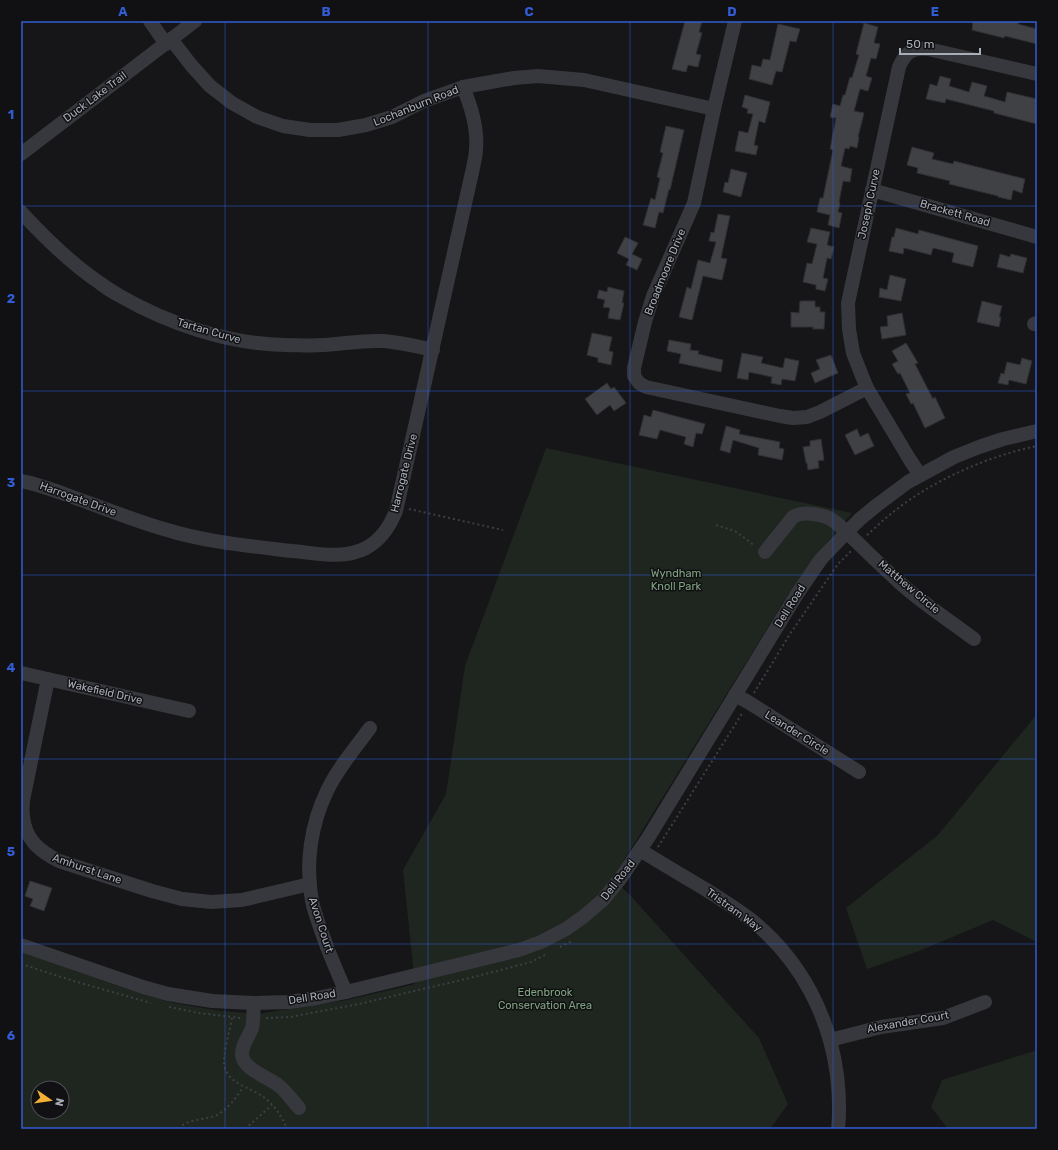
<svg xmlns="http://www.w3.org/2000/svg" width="1058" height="1150" viewBox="0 0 1058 1150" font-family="Rubik,sans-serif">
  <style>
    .green { fill: #1e261f; fill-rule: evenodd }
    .building { fill: #404145; stroke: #303034 }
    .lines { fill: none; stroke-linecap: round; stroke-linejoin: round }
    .path { stroke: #3d3f44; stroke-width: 2; stroke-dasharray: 2 3; stroke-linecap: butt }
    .minor { stroke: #37383d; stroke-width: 14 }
    .grid { fill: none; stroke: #325cd3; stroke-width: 1; stroke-opacity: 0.55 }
    .labels { text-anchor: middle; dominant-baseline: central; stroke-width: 3; stroke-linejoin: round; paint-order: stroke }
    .street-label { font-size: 11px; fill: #a8adb8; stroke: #111113 }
    .park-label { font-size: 11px; fill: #7fa381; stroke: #111113 }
    .neatline { fill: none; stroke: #325cd3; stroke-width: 1.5 }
    .grid-label { font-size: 13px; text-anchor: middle; font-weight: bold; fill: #325cd3 }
  </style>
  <rect width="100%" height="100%" fill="#161618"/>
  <g class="green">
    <path d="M 546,448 L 852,513 L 818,553 L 789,593 L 621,865 L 612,878 L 630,895 L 759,1038 L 788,1104 L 770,1129 L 21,1129 L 21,952 L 127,989 L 169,1002 L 214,1010 L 257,1014 L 347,1000 L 415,984 L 403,870 L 446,794 L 465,666 ZM 38,1088 L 62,1088 L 62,1112 L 38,1112 Z"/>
    <polygon points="1037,714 1037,942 993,920 919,951 867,969 846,908 938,835"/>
    <polygon points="1037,1050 1037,1129 948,1129 931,1107 942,1080"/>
  </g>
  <g class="building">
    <polygon points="685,21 702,21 699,32 702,33 696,54 701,55 698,67 688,65 686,72 672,69"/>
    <polygon points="973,21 1019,21 1018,24 1037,29 1037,44 1005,36 1004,38 972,30"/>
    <polygon points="864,23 878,27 874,43 880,44 876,59 871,58 866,76 872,78 868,91 860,89 854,111 864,113 858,137 859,137 857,148 850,146 849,149 845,148 841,166 852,169 850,182 843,181 839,202 840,203 838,212 842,213 839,228 828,225 830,215 817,212 820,198 823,198 833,150 830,149 836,118 830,117 833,104 840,106 843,95 845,95 850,77 852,78 859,55 856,54"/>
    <polygon points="778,24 800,29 796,42 790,41 782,72 776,71 772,85 749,79 752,65 761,67 763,59 770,60"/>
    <polygon points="940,76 951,79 949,86 969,92 972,82 987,86 984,96 1005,102 1007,92 1037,99 1037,124 994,113 994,111 946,99 945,103 926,99 930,84 937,86"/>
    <polygon points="745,95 770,102 765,123 759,121 754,145 758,146 756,155 735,151 739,131 748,133 753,114 747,113 748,109 742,107"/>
    <polygon points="666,126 684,130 670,190 669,189 663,213 659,212 655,228 643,225 651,198 655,200 660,178 657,177 663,153 660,152"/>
    <polygon points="912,147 934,153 932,159 953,164 954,161 1025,179 1022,193 1013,190 1011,200 998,197 998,196 949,184 950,181 917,173 918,168 907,165"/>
    <polygon points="731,169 747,173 741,197 723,192 725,182 728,183"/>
    <polygon points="718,214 730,216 721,258 727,259 722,280 703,276 692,320 679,317 687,287 691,289 698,260 710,263 716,242 709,241 711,232 714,233"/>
    <polygon points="811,228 830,232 827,245 834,247 831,259 827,258 823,278 828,279 825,291 816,289 816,285 803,282 807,263 812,264 817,244 807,242"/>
    <polygon points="896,228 918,234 919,230 978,246 973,267 952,262 954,253 933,248 931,255 904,248 903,254 889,251 892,237 894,237"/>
    <polygon points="625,237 638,243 632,254 642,259 637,270 626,265 629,259 617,253"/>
    <polygon points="1000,254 1010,257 1011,254 1027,258 1023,273 997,267"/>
    <polygon points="890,275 906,279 901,301 879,297 880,288 887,290"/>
    <polygon points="608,287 624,291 622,303 624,303 620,320 608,318 610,308 603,307 605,300 597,298 599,290 607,292"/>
    <polygon points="800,301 815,301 815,307 820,307 820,312 825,312 824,329 813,329 813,327 791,327 791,312 799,313"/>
    <polygon points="982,301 1002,306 999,317 1001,317 999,327 977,322"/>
    <polygon points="902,313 906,335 882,339 880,327 888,326 887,316"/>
    <polygon points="592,333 612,337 609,351 613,352 611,365 598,362 598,358 587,355"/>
    <polygon points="669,340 691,344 690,350 699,351 698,354 723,360 721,372 679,363 681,354 667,351"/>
    <polygon points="906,343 918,363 915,364 933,399 935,397 945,418 925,428 913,403 911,404 906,394 910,393 900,373 898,374 892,364 898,361 892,351"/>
    <polygon points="742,353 763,357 761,363 783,368 785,358 799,361 795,381 782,379 781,385 771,383 772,377 749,372 748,380 737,378"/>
    <polygon points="831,355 838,373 815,383 811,373 820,369 816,360"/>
    <polygon points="1022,358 1032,361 1026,384 1009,380 1008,385 998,383 1001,373 1004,374 1007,362 1020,365"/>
    <polygon points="607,383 611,389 614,387 626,403 614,411 610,405 597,415 585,399"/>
    <polygon points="653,410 705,424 702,434 696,433 693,447 684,444 686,437 660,430 657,439 639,435 644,415 651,417"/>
    <polygon points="726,426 740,430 739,434 780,442 779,448 784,449 782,460 758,455 759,448 733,440 730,453 720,450"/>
    <polygon points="857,429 860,437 868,433 874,446 855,455 845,435"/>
    <polygon points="821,439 824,460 818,461 819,468 808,470 807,463 806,463 803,447 810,446 810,441"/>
    <polygon points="30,881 52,888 44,911 30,906 33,899 25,896"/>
  </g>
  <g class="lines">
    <g class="path">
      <polyline points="409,509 503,530"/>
      <polyline points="716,525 735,531 755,546"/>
      <path d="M 867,535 C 875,528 883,520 892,513 C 931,481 988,456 1037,446"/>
      <polyline points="754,693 790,634 838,564 851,551"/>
      <polyline points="658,847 743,712"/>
      <polyline points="560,947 572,941"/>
      <polyline points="21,964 77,982 151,1003"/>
      <polyline points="169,1007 199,1013 241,1018"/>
      <path d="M 232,1018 C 230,1030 223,1053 224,1064 C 227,1085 252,1087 266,1099 C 275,1106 282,1117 287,1129"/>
      <polyline points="266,1018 290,1017 359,1004 474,977 531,962 547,954"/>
      <path d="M 179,1129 C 185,1119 206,1120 217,1115 C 229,1108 236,1098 243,1087"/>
      <polyline points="245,1129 272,1105"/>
    </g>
    <g class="minor">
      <polyline points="150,21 166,44"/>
      <polyline points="735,21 714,109 694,203 653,296 645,322 634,368 634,376 639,383 646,387 780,416 793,418 807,417 820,412 867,388"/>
      <polyline points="171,39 191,65 210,86 232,103 257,117 283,126 310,130 338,130 366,125 392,117 424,101 463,87 514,78 538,76 584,80 714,109"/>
      <polyline points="21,154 195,21"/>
      <polyline points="872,190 1037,237"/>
      <path d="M 21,212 C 45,238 70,263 100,283 C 106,288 113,292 120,296 C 169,324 228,344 285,345 C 298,345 311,346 324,345 C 343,344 363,340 382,341 C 399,342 416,346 433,350"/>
      <polyline points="1034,324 1037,323"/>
      <path d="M 920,475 L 910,460 L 867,388 L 862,376 L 853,353 L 849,329 L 848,303 L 899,67 C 905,53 912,47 928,49 L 1037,74"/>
      <path d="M 21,481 C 42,485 61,493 81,500 C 109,510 136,521 164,529 C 205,542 249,546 292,551 C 316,553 343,560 366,548 C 381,540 390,526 396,511 L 473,168 C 474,162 476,155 476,149 C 478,128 471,106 463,87"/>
      <path d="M 765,552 L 793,517 C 803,511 819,514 829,518 C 840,524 849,535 859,544 C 872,557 885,569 899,582 C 922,603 949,620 974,639"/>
      <polyline points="21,673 189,711"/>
      <path d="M 48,679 L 23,800 C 23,805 22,811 23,816 C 25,839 39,851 59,861 L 152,891 L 182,899 L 211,902 L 242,900 L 310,884"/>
      <polyline points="735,695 748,702 859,772"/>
      <path d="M 640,850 C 661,863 683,876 705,889 C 722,900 739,910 755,923 C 801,962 829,1015 837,1075 C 839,1092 840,1111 838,1129"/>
      <polyline points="21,945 143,987 168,994 212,1001 254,1003 289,1002 317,998 346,992 519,950 541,942 566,929 583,917 603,900 620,879 648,838 797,594 821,559 847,532 860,519 877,505 908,482 954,457 979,447 1003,439 1037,431"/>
      <path d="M 346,992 C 339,977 333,962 327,947 C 322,932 315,916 312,901 C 305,864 311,824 327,791 C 338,768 355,748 370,728"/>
      <path d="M 254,1003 C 253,1011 254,1020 252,1028 C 249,1037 242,1044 242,1054 C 242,1069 268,1077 278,1085 C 286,1091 292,1100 299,1108"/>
      <polyline points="830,1040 881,1027 943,1018 985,1002"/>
    </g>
  </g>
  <path class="grid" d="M 225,21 L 225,1129M 428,21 L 428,1129M 630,21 L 630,1129M 833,21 L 833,1129M 21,206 L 1037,206M 21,391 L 1037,391M 21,575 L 1037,575M 21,759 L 1037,759M 21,944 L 1037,944"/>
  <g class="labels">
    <g class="street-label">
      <text transform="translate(95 97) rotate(-37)">Duck Lake Trail</text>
      <text transform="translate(416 106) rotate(-22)">Lochanburn Road</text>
      <text transform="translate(869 204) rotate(-78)">Joseph Curve</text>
      <text transform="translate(955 213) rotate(16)">Brackett Road</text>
      <text transform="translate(665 272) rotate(-68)">Broadmoore Drive</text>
      <text transform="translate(209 331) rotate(16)">Tartan Curve</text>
      <text transform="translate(404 473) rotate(-76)">Harrogate Drive</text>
      <text transform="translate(78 499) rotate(20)">Harrogate Drive</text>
      <text transform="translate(909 587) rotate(40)">Matthew Circle</text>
      <text transform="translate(790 606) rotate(-58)">Dell Road</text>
      <text transform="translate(105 692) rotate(13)">Wakefield Drive</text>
      <text transform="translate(797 733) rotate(32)">Leander Circle</text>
      <text transform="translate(87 869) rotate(19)">Amhurst Lane</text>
      <text transform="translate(618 880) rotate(-52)">Dell Road</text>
      <text transform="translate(734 910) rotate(36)">Tristram Way</text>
      <text transform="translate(321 925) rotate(72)">Avon Court</text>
      <text transform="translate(312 997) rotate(-9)">Dell Road</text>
      <text transform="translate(908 1022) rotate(-10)">Alexander Court</text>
    </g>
    <g class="park-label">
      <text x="676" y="573">Wyndham<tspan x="676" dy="13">Knoll Park</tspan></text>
      <text x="545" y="992">Edenbrook<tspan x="545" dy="13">Conservation Area</tspan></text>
    </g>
  </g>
  <rect width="1058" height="1150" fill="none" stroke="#111113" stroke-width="44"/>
  <g transform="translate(50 1100) rotate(103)"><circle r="19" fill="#111113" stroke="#4d4f55"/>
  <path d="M0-3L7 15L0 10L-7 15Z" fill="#f2b134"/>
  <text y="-6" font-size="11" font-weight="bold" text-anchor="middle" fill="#a8adb8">N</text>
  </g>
  <path d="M900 48v6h80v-6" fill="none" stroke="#a8adb8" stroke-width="2"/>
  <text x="906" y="48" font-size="12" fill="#a8adb8" stroke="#111113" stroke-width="3" paint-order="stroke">50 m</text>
  <rect x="22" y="22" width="1014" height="1106" class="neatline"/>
  <g class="grid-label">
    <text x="123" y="16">A</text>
    <text x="326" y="16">B</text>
    <text x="529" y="16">C</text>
    <text x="732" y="16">D</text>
    <text x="935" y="16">E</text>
    <text x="11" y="119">1</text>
    <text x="11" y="303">2</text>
    <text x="11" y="487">3</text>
    <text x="11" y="672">4</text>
    <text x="11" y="856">5</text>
    <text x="11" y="1040">6</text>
  </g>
</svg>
